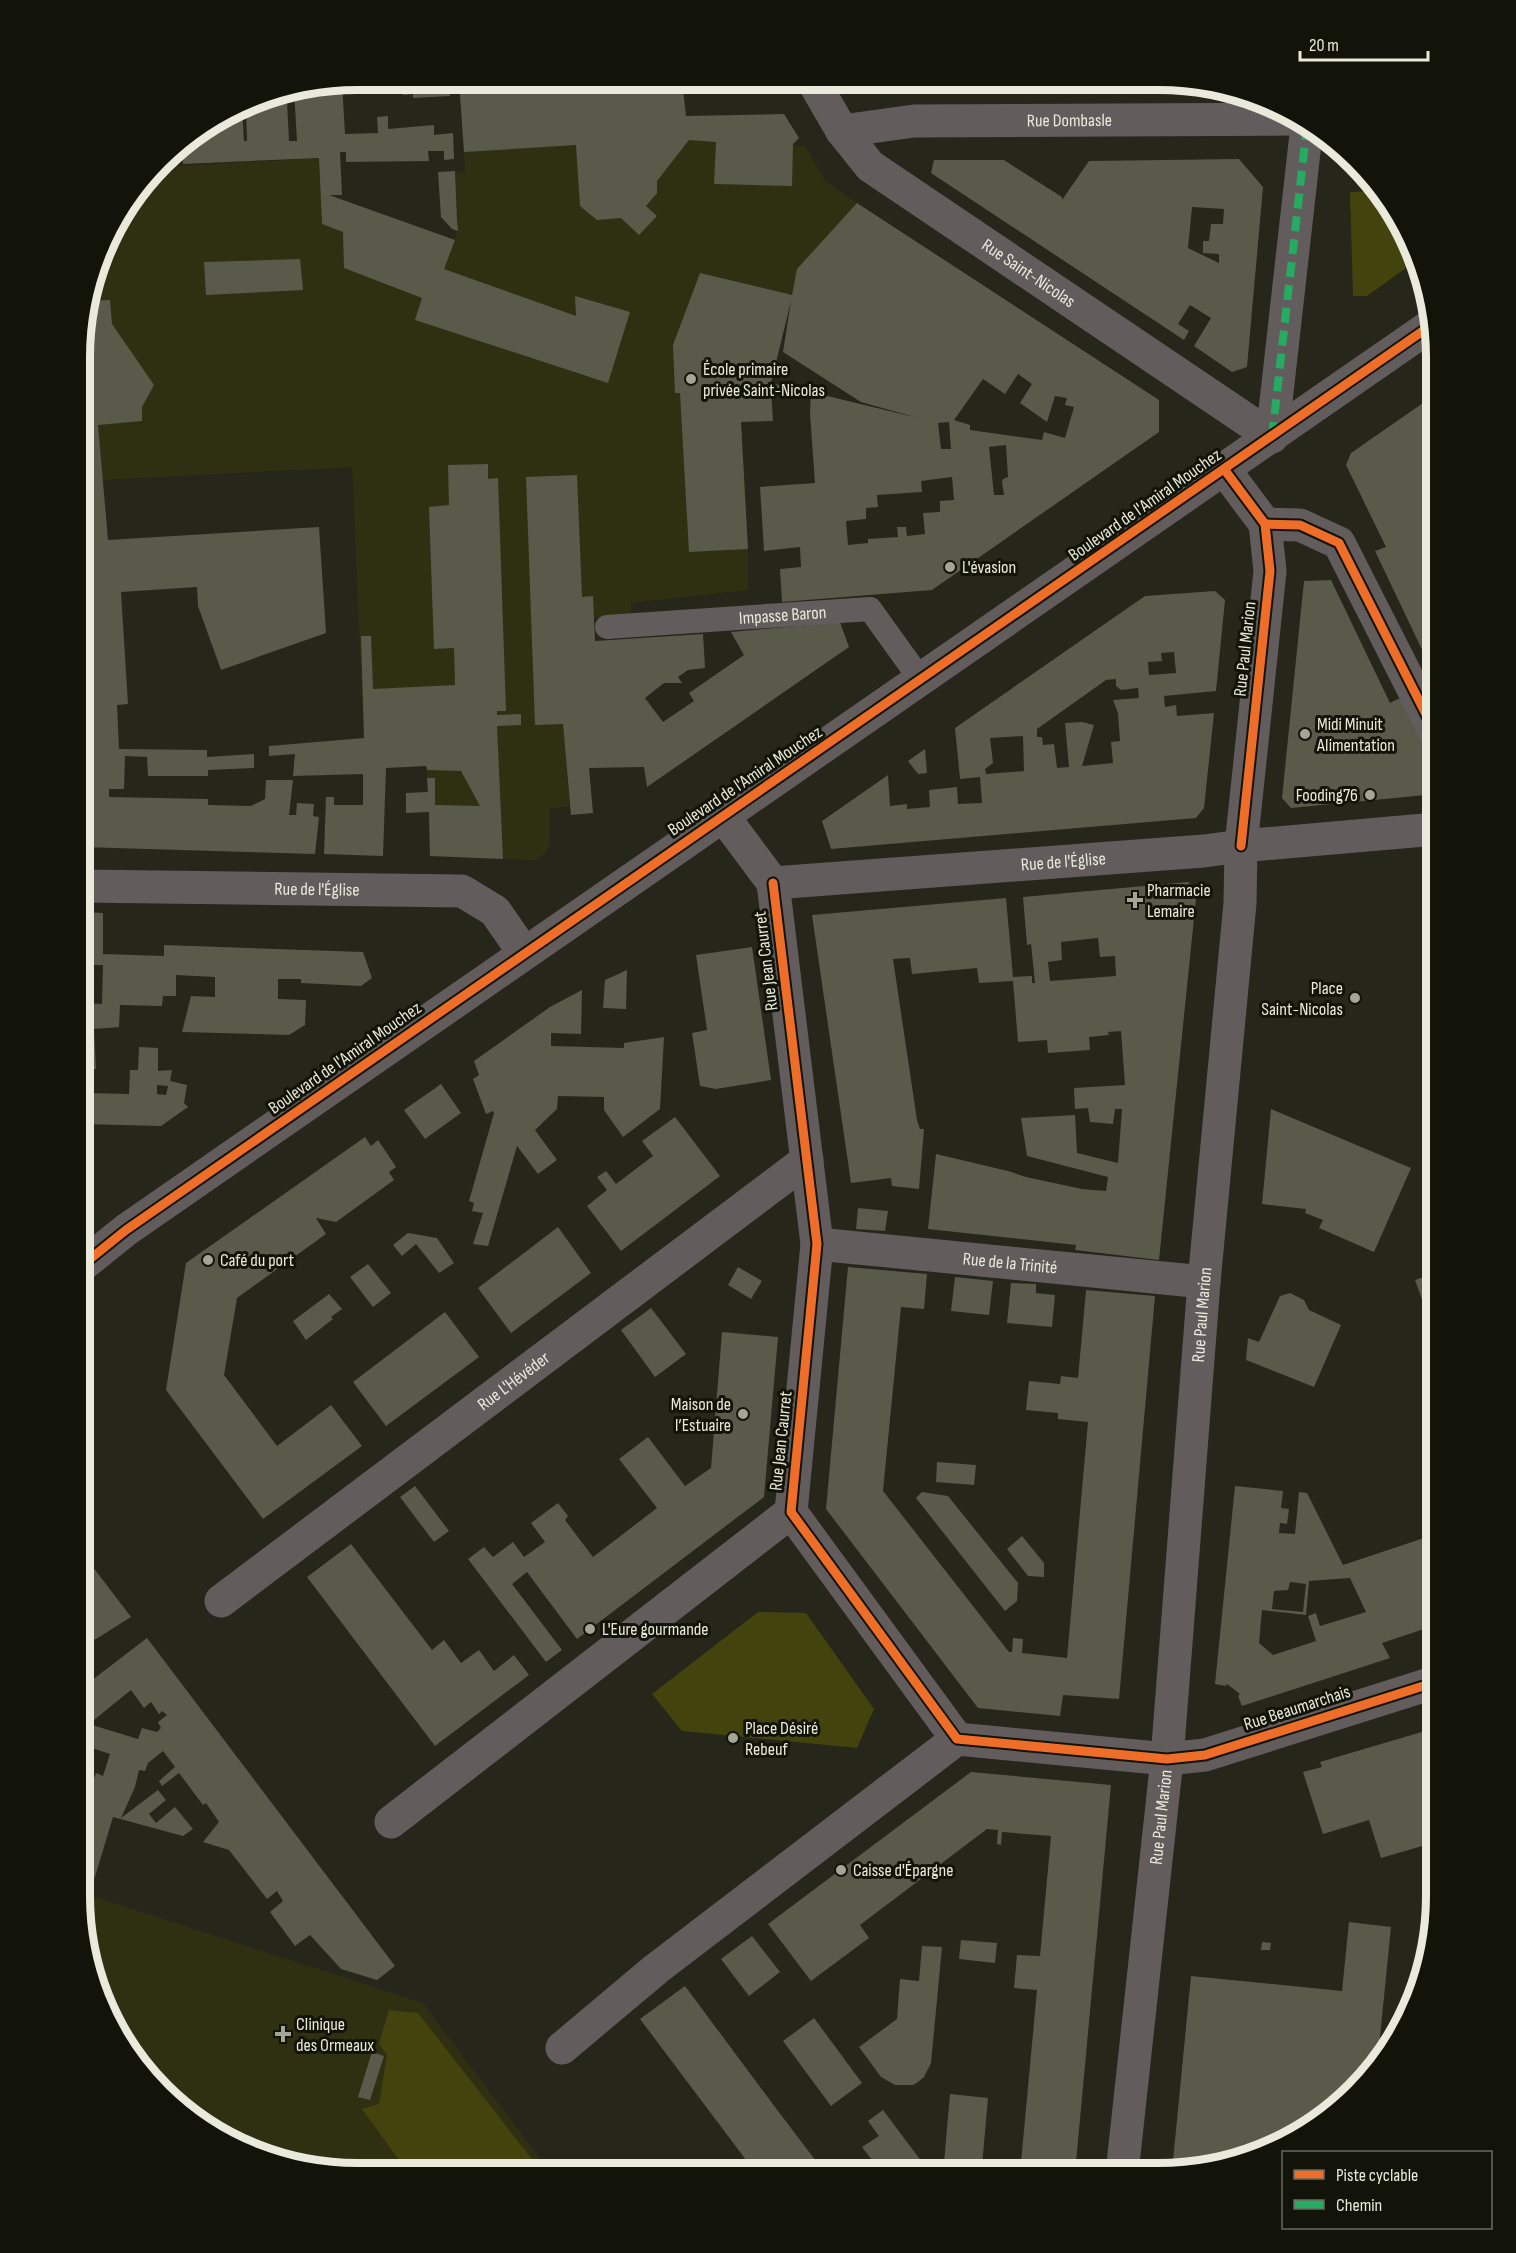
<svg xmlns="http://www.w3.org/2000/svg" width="1516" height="2253" viewBox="0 0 1516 2253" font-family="'Sofia Sans Condensed',sans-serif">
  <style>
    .built { fill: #2f3012 }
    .green { fill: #43440d }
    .building { fill: #595a49; fill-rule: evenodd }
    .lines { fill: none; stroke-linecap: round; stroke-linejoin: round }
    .lane { stroke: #625c5d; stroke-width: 24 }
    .street { stroke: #625c5d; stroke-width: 33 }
    .quiet { stroke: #26ab63; stroke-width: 8; stroke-dasharray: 15 8; stroke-linecap: butt }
    .cycleway-casing { stroke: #131409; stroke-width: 13 }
    .cycleway { stroke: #ee6e29; stroke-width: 9 }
    .poi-dot { fill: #a5a597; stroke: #131409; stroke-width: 2 }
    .labels { text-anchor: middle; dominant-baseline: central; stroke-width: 6; stroke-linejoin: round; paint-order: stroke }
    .street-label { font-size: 18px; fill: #e9eadb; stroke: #131409 }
    .poi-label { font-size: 18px; fill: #e9eadb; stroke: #131409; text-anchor: start }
    .rim { fill: none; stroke: #e9eadb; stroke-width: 8 }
  </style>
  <rect width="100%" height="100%" fill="#26261a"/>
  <g class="built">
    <polygon points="459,80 682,80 689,140 805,146 826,182 857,203 797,270 771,383 741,422 748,549 748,590 631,603 631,615 594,618 598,723 563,724 570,807 550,808 550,843 546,852 535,860 430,856 425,727 364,738 352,467 82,481 82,321 117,219 159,167 319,158 322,224 444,268 458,231 455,173 465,172"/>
    <polygon points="80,1892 423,2003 550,2172 321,2171 251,2152 188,2116 137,2065 101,2002"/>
  </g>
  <g class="green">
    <polygon points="1381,191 1415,251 1417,260 1367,296 1353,296 1350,192"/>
    <polygon points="758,1612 806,1613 874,1709 857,1748 682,1731 652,1694"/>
    <polygon points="389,2010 418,2013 542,2172 407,2171 362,2109 379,2104 387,2055 379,2044"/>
  </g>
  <g class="building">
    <polygon points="402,80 449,80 450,96 413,98 413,94 403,95"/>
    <polygon points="459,80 682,80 686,116 784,114 799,138 793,144 792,186 714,184 716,142 689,140 657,181 657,193 646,206 657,216 639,235 621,218 597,220 580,206 576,145 464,152"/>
    <polygon points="855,81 976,81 976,83 856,84"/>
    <polygon points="342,82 345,134 378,133 377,117 388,116 388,129 434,125 434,135 453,133 454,159 444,160 444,151 428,151 429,161 346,162 346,152 340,152 342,195 329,195 455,240 444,269 576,316 575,296 630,312 608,383 415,320 422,298 344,268 343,232 322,224 319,158 183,164 182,144 198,135 218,134 218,123 242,109 244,141 247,141 246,107 253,103 287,101 289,141 297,141 294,90"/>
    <path d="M 1239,159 L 1263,187 L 1247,367 L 1232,372 L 1194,346 L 1211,318 L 1190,305 L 1178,324 L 1189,331 L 1184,340 L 931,173 L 934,160 L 1004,160 L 1062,197 L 1062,200 L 1089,161 ZM 1192,207 L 1224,209 L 1223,224 L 1211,224 L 1209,241 L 1203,241 L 1203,253 L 1219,254 L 1219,263 L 1188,248 Z"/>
    <polygon points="455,171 457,219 458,231 452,229 441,217 438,172"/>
    <path d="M 857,203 L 1159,400 L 1159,432 L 932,590 L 782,602 L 780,569 L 801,567 L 800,547 L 764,551 L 760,487 L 815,483 L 810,414 L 811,392 L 918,418 L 861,402 L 783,352 L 791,301 L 771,383 L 780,385 L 780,389 L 771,390 L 773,421 L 741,422 L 748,549 L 689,552 L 680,393 L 675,393 L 673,345 L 700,273 L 792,295 L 797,269 ZM 1018,374 L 1032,384 L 1020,403 L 1047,422 L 1055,396 L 1067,398 L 1065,405 L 1074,407 L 1065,438 L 1044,432 L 1042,440 L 970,430 L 970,425 L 954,420 L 983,379 L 1005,394 ZM 949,422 L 951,449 L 941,449 L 938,423 ZM 1006,445 L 1008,477 L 1003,479 L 1002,482 L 1004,495 L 994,495 L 989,447 ZM 952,477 L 954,500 L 940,501 L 940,512 L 923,513 L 925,534 L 907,536 L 906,527 L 897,527 L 898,537 L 868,539 L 868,543 L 848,545 L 846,521 L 866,519 L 866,508 L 878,507 L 877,495 L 922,492 L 921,481 Z"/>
    <polygon points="300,259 303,290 206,295 204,262"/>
    <polygon points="110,300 112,324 154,385 142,407 142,421 98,425 108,540 319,527 326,633 221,670 198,606 197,587 121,592 128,704 117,705 119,749 207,750 207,757 254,754 254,768 208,770 208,776 148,776 147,757 125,756 124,789 109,789 109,797 208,799 208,805 251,806 265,799 266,780 293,780 289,815 296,815 297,803 314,804 313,816 319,817 315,854 81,847 82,321 89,301"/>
    <polygon points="1436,394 1436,488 1426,483 1436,504 1436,526 1422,532 1436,563 1436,679 1375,551 1386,547 1346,465 1351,453"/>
    <polygon points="488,464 488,479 498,478 506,711 497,711 497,715 521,714 521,725 497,726 503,859 430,856 429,812 406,813 406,793 428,792 427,778 435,778 435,805 480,806 461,771 427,770 426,766 386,768 383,856 324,854 326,797 334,797 334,805 363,805 363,774 293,776 295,754 269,756 269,746 364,738 361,636 371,636 373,689 455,685 454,648 434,649 429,507 449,505 448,465"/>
    <polygon points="577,475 582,597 593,596 595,641 703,634 705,668 688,670 678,677 682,683 664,683 645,698 663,722 694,701 689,693 744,655 731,632 840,622 849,647 647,787 644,767 589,768 593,813 571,815 563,724 535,725 526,477"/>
    <polygon points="1331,580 1390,703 1402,697 1436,767 1436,794 1291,808 1282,798 1304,581"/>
    <path d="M 1215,591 L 1225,600 L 1216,691 L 1164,696 L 1165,707 L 1176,705 L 1177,716 L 1214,713 L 1204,808 L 1196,818 L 831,849 L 822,821 L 888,775 L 890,806 L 907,804 L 907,809 L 930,807 L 929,790 L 957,787 L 958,804 L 982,803 L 980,777 L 960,779 L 955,728 L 1145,596 ZM 1174,652 L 1176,673 L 1149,675 L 1148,662 L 1162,661 L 1161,653 ZM 1116,679 L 1116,686 L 1121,690 L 1138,688 L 1139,698 L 1113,700 L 1118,713 L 1120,741 L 1111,742 L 1113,763 L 1082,766 L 1094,725 L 1082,722 L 1065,723 L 1069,767 L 1057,768 L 1054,744 L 1043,745 L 1042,737 L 1037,737 L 1037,729 L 1106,680 ZM 1023,736 L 1024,771 L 986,774 L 985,769 L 993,763 L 990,738 Z"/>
    <polygon points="925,749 927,773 918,774 908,761"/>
    <path d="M 1188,882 L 1197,889 L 1159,1260 L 1075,1250 L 1076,1245 L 928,1229 L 936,1154 L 1008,1171 L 1026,1177 L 1082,1189 L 1106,1191 L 1108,1177 L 1027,1156 L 1021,1118 L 1075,1115 L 1077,1153 L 1118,1163 L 1122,1109 L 1115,1109 L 1113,1124 L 1090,1122 L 1088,1108 L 1075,1109 L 1074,1088 L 1125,1085 L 1121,1031 L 1108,1032 L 1109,1035 L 1089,1037 L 1090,1050 L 1048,1053 L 1047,1040 L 1018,1042 L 1013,981 L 979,983 L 977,968 L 912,974 L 910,958 L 893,959 L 917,1120 L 920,1129 L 924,1129 L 919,1189 L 892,1186 L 891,1178 L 851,1183 L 812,915 L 1006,898 L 1013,977 L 1032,976 L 1032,983 L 1035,983 L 1031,944 L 1027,945 L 1023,897 ZM 1098,938 L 1100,957 L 1115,956 L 1116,976 L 1050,981 L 1048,962 L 1062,960 L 1061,942 Z"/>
    <polygon points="81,912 103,913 103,954 164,956 164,945 363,952 372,978 361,986 301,983 301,979 278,979 278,999 306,1000 305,1025 289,1035 182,1032 191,996 215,997 215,977 176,975 176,996 163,996 162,1006 120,1005 119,1027 94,1029 96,1069 81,1069 81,1003 102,1004 103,965 81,965"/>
    <polygon points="752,947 771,1080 716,1089 700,1086 692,1033 707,1030 696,955"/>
    <polygon points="627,970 626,1009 603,1008 605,980"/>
    <polygon points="582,990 581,1034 551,1033 551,1046 624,1048 624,1043 664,1037 660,1109 623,1137 604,1110 604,1097 558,1096 557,1109 535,1130 557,1160 538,1174 517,1146 488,1246 473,1244 483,1213 472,1211 474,1203 469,1201 494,1113 493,1111 486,1114 473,1079 479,1075 474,1061 550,1007"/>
    <path d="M 139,1047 L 158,1048 L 158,1071 L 172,1070 L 170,1081 L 187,1085 L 184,1103 L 188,1107 L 161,1126 L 81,1124 L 81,1096 L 86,1097 L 87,1093 L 129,1094 L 130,1070 L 138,1070 ZM 157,1085 L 168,1086 L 166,1095 L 157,1094 Z"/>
    <polygon points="441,1084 461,1113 425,1139 404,1110"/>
    <polygon points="1271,1109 1411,1168 1374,1252 1319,1228 1323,1220 1305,1213 1306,1209 1262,1204"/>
    <polygon points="675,1117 720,1176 621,1251 587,1206 607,1190 597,1177 606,1171 616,1184 653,1156 642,1141"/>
    <polygon points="365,1137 371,1146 378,1140 396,1167 389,1172 394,1180 336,1222 316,1218 326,1234 237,1298 224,1375 277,1446 331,1405 362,1446 263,1519 166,1390 186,1263"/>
    <polygon points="858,1208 888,1211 885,1231 856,1229"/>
    <polygon points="558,1227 591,1273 511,1333 478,1288"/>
    <polygon points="408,1233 437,1238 454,1263 439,1273 416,1244 402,1256 393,1245"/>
    <polygon points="368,1264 391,1293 373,1307 350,1277"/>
    <polygon points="738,1267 762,1281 751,1299 728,1285"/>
    <polygon points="848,1267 927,1274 924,1309 901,1307 883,1491 1009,1652 1012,1652 1013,1638 1023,1639 1022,1653 1067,1658 1088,1422 1058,1419 1058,1413 1026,1410 1029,1381 1060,1384 1061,1376 1078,1378 1086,1290 1155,1296 1119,1699 1063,1695 1060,1716 978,1708 826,1509"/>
    <polygon points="1436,1273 1436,1338 1415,1280"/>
    <polygon points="955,1277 993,1281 989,1315 951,1311"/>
    <polygon points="1011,1283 1036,1284 1036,1293 1055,1295 1052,1327 1007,1323"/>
    <polygon points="1290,1293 1304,1300 1309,1310 1341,1325 1314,1387 1246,1360 1248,1338 1259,1342 1280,1296"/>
    <polygon points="329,1294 342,1309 331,1317 333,1319 306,1340 293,1321"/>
    <polygon points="651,1308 686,1354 655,1377 621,1330"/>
    <polygon points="445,1312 479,1357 386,1426 353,1382"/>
    <polygon points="722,1332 778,1337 764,1497 577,1639 527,1572 512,1584 562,1650 546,1662 468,1559 484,1547 493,1557 513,1542 524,1557 545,1542 531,1523 558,1503 568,1516 565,1520 593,1557 657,1508 619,1459 648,1437 685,1486 711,1468"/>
    <polygon points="937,1462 976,1465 974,1485 936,1482"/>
    <polygon points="415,1486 449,1531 434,1542 400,1497"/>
    <path d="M 1235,1486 L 1283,1491 L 1281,1508 L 1289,1509 L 1287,1524 L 1280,1523 L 1279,1533 L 1295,1534 L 1299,1492 L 1307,1493 L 1343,1565 L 1436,1534 L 1436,1625 L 1382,1643 L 1390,1658 L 1242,1706 L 1238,1696 L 1240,1694 L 1227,1684 L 1226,1686 L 1215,1684 ZM 1350,1578 L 1366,1612 L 1320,1626 L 1316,1613 L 1308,1616 L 1316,1641 L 1273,1655 L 1259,1643 L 1262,1610 L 1306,1615 L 1309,1581 ZM 1290,1582 L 1306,1584 L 1303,1612 L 1272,1609 L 1274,1591 L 1288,1590 Z"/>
    <polygon points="922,1492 948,1496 1018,1583 1017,1601 1005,1611 916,1498"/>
    <polygon points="1022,1536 1044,1563 1044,1577 1028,1576 1007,1549"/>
    <polygon points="351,1544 432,1650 444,1640 461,1663 479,1650 494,1671 514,1655 529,1675 435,1746 307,1577"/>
    <polygon points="80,1550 131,1617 96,1639 80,1644"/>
    <path d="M 147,1638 L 395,1966 L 377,1980 L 341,1969 L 310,1935 L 295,1946 L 270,1912 L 283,1901 L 277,1891 L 267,1899 L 229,1850 L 203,1842 L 219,1822 L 206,1803 L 203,1805 L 179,1773 L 162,1786 L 159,1781 L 175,1767 L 163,1751 L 148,1763 L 145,1771 L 139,1770 L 135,1787 L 121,1818 L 158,1790 L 166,1800 L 149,1814 L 156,1823 L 175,1807 L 193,1829 L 183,1836 L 113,1817 L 94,1880 L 80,1875 L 80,1782 L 91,1786 L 96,1773 L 103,1776 L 110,1754 L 80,1744 L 80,1726 L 83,1721 L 80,1720 L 80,1686 L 83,1687 ZM 131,1690 L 144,1708 L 151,1702 L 159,1714 L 162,1711 L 167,1715 L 158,1722 L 161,1728 L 157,1732 L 142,1728 L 138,1739 L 89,1724 Z"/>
    <polygon points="1425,1731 1432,1756 1436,1755 1436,1842 1381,1858 1369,1820 1323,1834 1303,1772 1322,1767 1320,1762"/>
    <polygon points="971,1772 1111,1785 1075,2173 1020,2173 1037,1990 1014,1988 1017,1955 1040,1956 1051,1836 1002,1832 1001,1845 997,1844 998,1830 987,1829 860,1925 869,1938 811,1981 768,1924"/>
    <polygon points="1349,1922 1391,1927 1377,2067 1328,2116 1273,2148 1259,2146 1258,2154 1172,2171 1191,1976 1342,1991"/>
    <polygon points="752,1936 780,1972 749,1996 721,1959"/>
    <polygon points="961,1940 997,1943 995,1963 959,1959"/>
    <polygon points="1262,1942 1271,1943 1270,1950 1261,1950"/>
    <polygon points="922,1946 942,1947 931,2063 924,2077 918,2082 913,2085 895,2085 881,2077 859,2047 897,2019 900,1979 919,1981"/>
    <polygon points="685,1986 772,2103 825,2173 755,2172 728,2136 640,2019"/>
    <polygon points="814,2018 862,2083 831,2106 783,2041"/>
    <polygon points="372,2052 384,2056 370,2100 358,2097"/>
    <polygon points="950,2094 988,2098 982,2166 944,2163"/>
    <polygon points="883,2110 922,2162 921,2173 867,2173 876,2165 862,2147 879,2136 868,2121"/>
  </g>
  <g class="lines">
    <path class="lane" id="s1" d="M 607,627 L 870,609 L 921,680"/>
    <g class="street">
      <path id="s2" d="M 813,81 L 842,131 L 870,166 L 1272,437 L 1307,125"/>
      <path id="s3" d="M 842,131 L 914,121 L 1297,119"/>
      <polyline points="1265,524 1300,525 1339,543 1436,734"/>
      <polyline points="723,816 773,883"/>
      <polyline points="773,883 817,1244 791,1512 957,1739 1167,1759 1205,1755 1436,1682"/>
      <path id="s4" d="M 773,883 L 1204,851 L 1241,846 L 1436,829"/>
      <path id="s5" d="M 81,886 L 462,891 L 495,911 L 524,953"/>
      <path id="s6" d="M 817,1244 L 1204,1282"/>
      <polyline points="80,1267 126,1230 1430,326"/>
      <path id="s7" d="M 221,1601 L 807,1160"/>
      <polyline points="391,1822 791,1512"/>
      <polyline points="562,2048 656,1969 957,1739"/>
      <path id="s8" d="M 1122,2173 L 1167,1759 L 1204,1282 L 1240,903 L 1241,846 L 1270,571 L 1265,524 L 1224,469"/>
    </g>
    <polyline class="quiet" points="1272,437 1307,125"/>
    <g class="cycleway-casing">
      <g id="cycleway">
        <polyline points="1224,469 1265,524 1270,571 1241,846"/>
        <polyline points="1265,524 1300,525 1339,543 1436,734"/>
        <polyline points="773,883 817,1244 791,1512 957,1739 1167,1759 1205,1755 1436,1682"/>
        <polyline points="80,1267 126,1230 1430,326"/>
      </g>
    </g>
    <use href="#cycleway" class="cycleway"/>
  </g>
  <g class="poi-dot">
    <circle cx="691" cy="379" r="6"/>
    <circle cx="950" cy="567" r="6"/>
    <circle cx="1305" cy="734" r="6"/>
    <circle cx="1370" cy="795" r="6"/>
    <path d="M1132 891h6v6h6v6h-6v6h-6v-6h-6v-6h6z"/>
    <circle cx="1355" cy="998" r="6"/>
    <circle cx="208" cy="1260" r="6"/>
    <circle cx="743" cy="1414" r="6"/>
    <circle cx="590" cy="1629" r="6"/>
    <circle cx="733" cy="1738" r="6"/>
    <circle cx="841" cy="1870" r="6"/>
    <path d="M280 2025h6v6h6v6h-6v6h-6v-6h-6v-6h6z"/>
  </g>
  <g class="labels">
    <g class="street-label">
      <text stroke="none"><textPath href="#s3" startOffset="228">Rue Dombasle</textPath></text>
      <text stroke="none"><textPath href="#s2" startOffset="294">Rue Saint-Nicolas</textPath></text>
      <text transform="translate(1145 505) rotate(-35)">Boulevard de l'Amiral Mouchez</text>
      <text stroke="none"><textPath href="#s1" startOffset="176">Impasse Baron</textPath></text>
      <text transform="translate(1245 649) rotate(-84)">Rue Paul Marion</text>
      <text transform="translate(745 781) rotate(-34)">Boulevard de l'Amiral Mouchez</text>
      <text stroke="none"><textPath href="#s4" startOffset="291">Rue de l'Église</textPath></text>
      <text stroke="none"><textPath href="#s5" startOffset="236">Rue de l'Église</textPath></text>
      <text transform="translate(766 961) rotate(-97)">Rue Jean Caurret</text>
      <text transform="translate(345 1058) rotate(-35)">Boulevard de l'Amiral Mouchez</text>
      <text stroke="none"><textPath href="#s6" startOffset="194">Rue de la Trinité</textPath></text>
      <text stroke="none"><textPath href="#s8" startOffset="862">Rue Paul Marion</textPath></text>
      <text stroke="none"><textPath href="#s7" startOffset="366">Rue L'Hévéder</textPath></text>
      <text transform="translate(781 1441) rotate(-84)">Rue Jean Caurret</text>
      <text transform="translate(1297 1708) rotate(-18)">Rue Beaumarchais</text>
      <text stroke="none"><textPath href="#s8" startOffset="358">Rue Paul Marion</textPath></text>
    </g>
    <g class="poi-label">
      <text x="703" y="369">École primaire<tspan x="703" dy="21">privée Saint-Nicolas</tspan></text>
      <text x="962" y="567">L'évasion</text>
      <text x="1317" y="724">Midi Minuit<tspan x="1317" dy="21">Alimentation</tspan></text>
      <text x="1358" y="795" text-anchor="end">Fooding76</text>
      <text x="1147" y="890">Pharmacie<tspan x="1147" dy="21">Lemaire</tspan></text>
      <text x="1343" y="988" text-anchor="end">Place<tspan x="1343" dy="21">Saint-Nicolas</tspan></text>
      <text x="220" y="1260">Café du port</text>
      <text x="731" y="1404" text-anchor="end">Maison de<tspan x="731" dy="21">l’Estuaire</tspan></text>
      <text x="602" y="1629">L'Eure gourmande</text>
      <text x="745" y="1728">Place Désiré<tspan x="745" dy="21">Rebeuf</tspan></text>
      <text x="853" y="1870">Caisse d'Épargne</text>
      <text x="296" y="2024">Clinique<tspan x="296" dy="21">des Ormeaux</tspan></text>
    </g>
  </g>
  <path d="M0 0H1516V2253H0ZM357 90H1159A267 267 0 0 1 1426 357V1896A267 267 0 0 1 1159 2163H357A267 267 0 0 1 90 1896V357A267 267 0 0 1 357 90Z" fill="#131409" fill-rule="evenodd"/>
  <path class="rim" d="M357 90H1159A267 267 0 0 1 1426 357V1896A267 267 0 0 1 1159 2163H357A267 267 0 0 1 90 1896V357A267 267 0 0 1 357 90Z"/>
  <rect x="1282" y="2151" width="210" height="78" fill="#131409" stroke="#696a5d" stroke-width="1.5"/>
  <rect x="1294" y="2170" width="30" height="9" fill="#ee6e29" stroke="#696a5d" stroke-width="1.5"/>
  <text x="1336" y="2181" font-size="18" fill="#e9eadb">Piste cyclable</text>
  <rect x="1294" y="2200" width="30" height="9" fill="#26ab63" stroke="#696a5d" stroke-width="1.5"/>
  <text x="1336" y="2211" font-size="18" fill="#e9eadb">Chemin</text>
  <path d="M1300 51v9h128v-9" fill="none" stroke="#e9eadb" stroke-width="3"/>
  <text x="1309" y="51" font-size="18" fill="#e9eadb" stroke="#131409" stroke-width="4.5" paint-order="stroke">20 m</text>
</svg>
